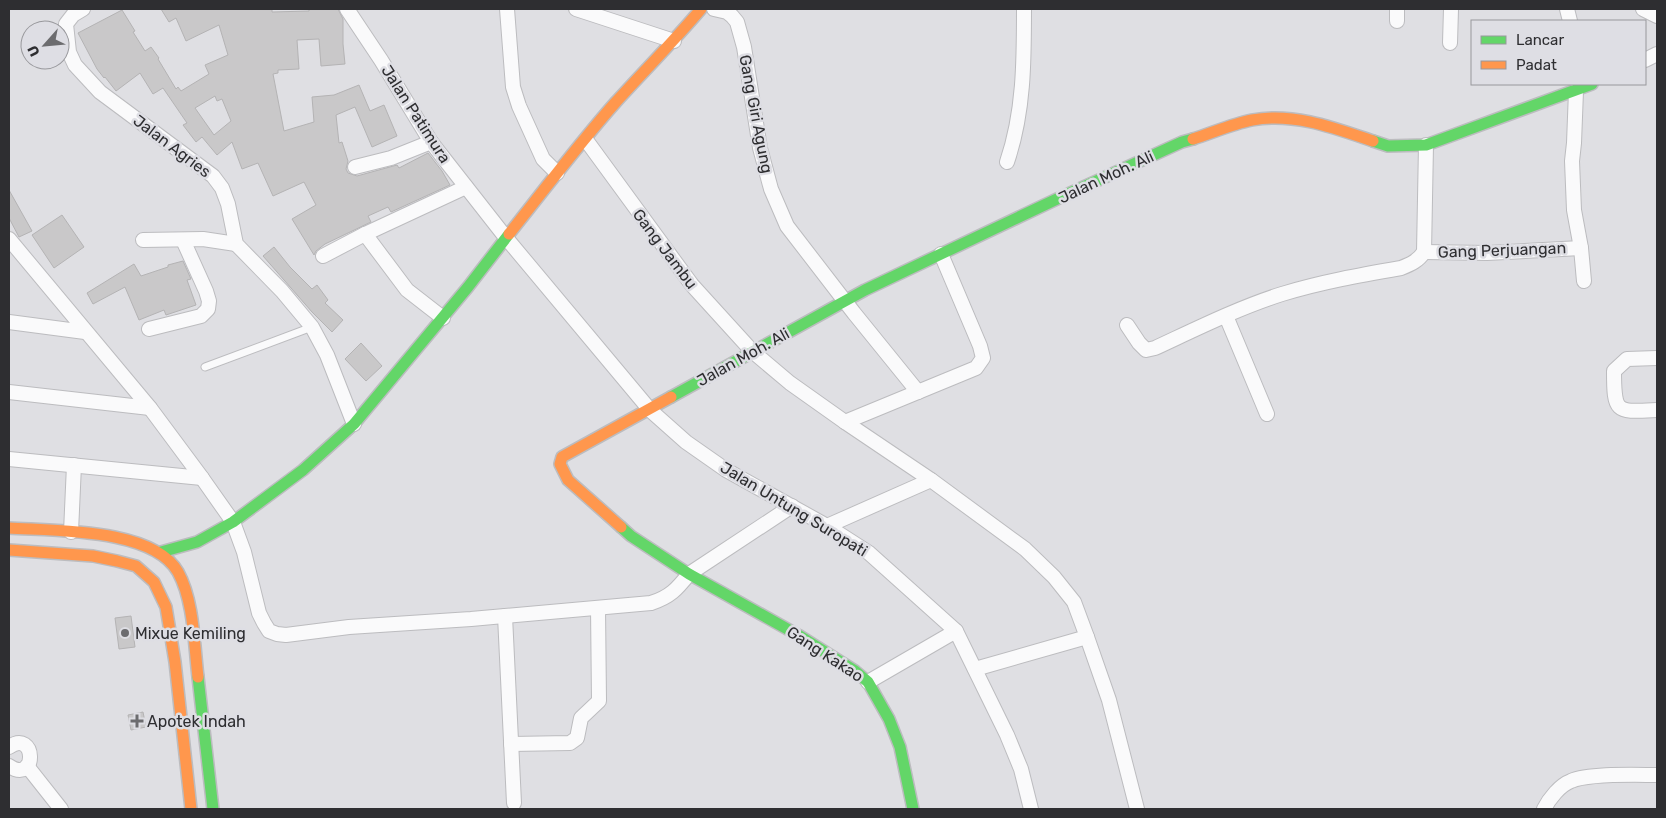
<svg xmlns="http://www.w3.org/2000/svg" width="1666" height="818" viewBox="0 0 1666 818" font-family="Rubik,sans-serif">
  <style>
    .building { fill: #c9c8c9; stroke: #b4b3b4; fill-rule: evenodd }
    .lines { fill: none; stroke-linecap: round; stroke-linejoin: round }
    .lane-casing { stroke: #bcbcbf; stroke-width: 9 }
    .street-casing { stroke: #bcbcbf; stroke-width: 16 }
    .fast-casing { stroke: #bcbcbf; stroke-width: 14 }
    .slow-casing { stroke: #bcbcbf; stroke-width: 14 }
    .lane { stroke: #fafafb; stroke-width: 7 }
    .street { stroke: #fafafb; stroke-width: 14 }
    .fast { stroke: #63d668; stroke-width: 11 }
    .slow { stroke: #ff974d; stroke-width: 11 }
    .poi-dot { fill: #6c6c6f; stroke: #dedee4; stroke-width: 2 }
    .labels { text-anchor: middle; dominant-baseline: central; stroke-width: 5; stroke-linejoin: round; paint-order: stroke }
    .street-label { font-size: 16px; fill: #2e2e31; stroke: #dedee4 }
    .poi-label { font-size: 16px; fill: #2e2e31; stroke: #dedee4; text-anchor: start }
  </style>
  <rect width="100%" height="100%" fill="#dfdfe3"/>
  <g class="building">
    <path d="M 161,9 L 272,9 L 272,12 L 309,11 L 309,9 L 338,9 L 343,19 L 343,44 L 345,64 L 321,66 L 319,39 L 297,40 L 299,69 L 278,70 L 278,73 L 273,74 L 284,131 L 314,122 L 312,97 L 334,95 L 359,85 L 370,111 L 384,105 L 397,136 L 372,147 L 355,107 L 336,115 L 339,143 L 342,142 L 348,161 L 346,169 L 348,173 L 357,176 L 397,165 L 399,168 L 428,153 L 442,171 L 450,185 L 391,212 L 388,207 L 368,216 L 371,222 L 325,244 L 316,251 L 314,255 L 292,219 L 316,205 L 304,182 L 273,196 L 258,163 L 242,169 L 232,142 L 217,155 L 202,137 L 196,142 L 183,125 L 187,123 L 163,88 L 153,94 L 140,73 L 116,91 L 105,77 L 104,78 L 97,69 L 78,33 L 122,10 L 135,31 L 133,32 L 145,51 L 151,47 L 159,58 L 158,59 L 176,89 L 178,87 L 181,91 L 209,74 L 205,65 L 228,55 L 219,25 L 186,41 L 176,18 L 169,22 ZM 215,96 L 217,101 L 222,99 L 231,121 L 214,135 L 195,108 Z"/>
    <polygon points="9,190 32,231 19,237 9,218"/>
    <polygon points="62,215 84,247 54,268 32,235"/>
    <polygon points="274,247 290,267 312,289 317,285 328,300 325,303 343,320 332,332 312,312 263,256"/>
    <polygon points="183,261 191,279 187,280 196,305 166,315 164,310 139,320 125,287 93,304 87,293 134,264 141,276 168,267 168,265"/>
    <polygon points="361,343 382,366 366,381 345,359"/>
    <polygon points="131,616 135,647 119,649 115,618"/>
    <polygon points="143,712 146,727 131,730 128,715"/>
  </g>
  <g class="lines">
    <g class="lane-casing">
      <polyline id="lane" points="205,367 312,327"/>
    </g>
    <g class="street-casing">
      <g id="street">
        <polyline points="83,9 73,15 66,24 69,52 75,65 100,92 213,176 222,188 228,204 236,244 282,291 312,327 327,355 354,424"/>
        <polyline points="347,9 381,60 431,142 507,239 650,410 686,442 726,470 827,526 869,553 956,631 1007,735 1021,769 1031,809"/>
        <polyline points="507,9 513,87 519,106 543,159 557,173"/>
        <polyline points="576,9 674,41"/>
        <polyline points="714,9 727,12 732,16 737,22 744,47 760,148 771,189 787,226 854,313 918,392"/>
        <polyline points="1397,9 1397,21"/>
        <polyline points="1567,9 1570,21"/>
        <polyline points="1643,9 1657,16"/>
        <polyline points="1450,43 1451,9"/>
        <polyline points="1645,60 1657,54"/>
        <polyline points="1576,91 1574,143 1572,161 1574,210 1581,248 1584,281"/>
        <polyline points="586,140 692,285 752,351 790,383 845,422 931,480 1025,549 1054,577 1074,602 1087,637 1109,700 1137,809"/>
        <path d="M 1007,162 C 1024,112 1024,61 1024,9"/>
        <polyline points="355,167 391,158 431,142"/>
        <polyline points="365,234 407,290 443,318"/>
        <path d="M 9,239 L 150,408 L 202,478 L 233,522 L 244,552 L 259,613 L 264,623 L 269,631 L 277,634 L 286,635 L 349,627 L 471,619 L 651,603 C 670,597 677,589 689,574 L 792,506"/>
        <polyline points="143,240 203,239 236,244"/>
        <polyline points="1424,252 1487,253 1581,248"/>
        <polyline points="323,256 365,234 466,187"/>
        <polyline points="1226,316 1267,414"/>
        <polyline points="9,322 85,332"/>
        <path d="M 1127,325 L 1139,343 L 1146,350 L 1155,348 C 1196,329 1238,308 1282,294 C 1321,282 1361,275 1401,268 C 1411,264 1418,261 1424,252 L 1426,145"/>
        <polyline points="149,329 201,316 208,309 209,301 206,291 183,240"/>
        <path d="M 1657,358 L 1627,359 L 1614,371 C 1614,414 1616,412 1657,410"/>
        <polyline points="9,392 150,408"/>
        <polyline points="845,422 976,368 983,358 980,346 941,254"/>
        <polyline points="9,459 202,478"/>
        <polyline points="827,526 931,480"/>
        <polyline points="71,532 74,465"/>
        <polyline points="505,616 514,803"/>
        <polyline points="975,669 1087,637"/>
        <polyline points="868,682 956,631"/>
        <polyline points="511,744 570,743 577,738 581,718 599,701 598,608"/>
        <path d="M 9,747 C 36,728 38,785 9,766"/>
        <polyline points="27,766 61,809"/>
        <path d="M 1544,809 C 1549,799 1560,785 1571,781 C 1589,773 1637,775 1657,775"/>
      </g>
    </g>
    <g class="fast-casing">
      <g id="fast">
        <polyline points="1373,141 1388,146 1426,145 1592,84"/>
        <polyline points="671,397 865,290 1057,199 1182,142 1193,139"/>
        <polyline points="621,527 631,536 689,574 798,635 855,671 868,682 889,719 900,747 913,809"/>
        <polyline points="161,552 197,542 233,522 303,470 354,424 468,287 509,234"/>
        <polyline points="198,677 213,809"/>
      </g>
    </g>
    <g class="slow-casing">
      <g id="slow">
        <path d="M 1193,139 C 1212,133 1232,124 1252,120 C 1293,112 1335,128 1373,141"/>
        <path d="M 509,234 C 544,190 578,145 615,103 C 644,71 674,41 701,9"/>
        <polyline points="621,527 568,480 560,464 562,457 671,397"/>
        <path d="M 9,528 C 54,531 153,528 178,572 C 194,601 194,644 198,677"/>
        <polyline points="9,550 93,556 117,561 136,566 154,582 166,607 175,662 191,809"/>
      </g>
    </g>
    <use href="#lane" class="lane"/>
    <use href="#street" class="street"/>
    <use href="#fast" class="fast"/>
    <use href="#slow" class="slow"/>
  </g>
  <g class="poi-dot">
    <circle cx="125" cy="633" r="5"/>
    <path d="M134.5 713.5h5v5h5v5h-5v5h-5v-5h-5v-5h5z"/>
  </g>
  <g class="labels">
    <g class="street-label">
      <text transform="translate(416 114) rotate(57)">Jalan Patimura</text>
      <text transform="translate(756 114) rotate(79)">Gang Giri Agung</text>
      <text transform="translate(172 146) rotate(37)">Jalan Agries</text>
      <text transform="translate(1106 177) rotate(-25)">Jalan Moh. Ali</text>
      <text transform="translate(665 249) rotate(53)">Gang Jambu</text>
      <text transform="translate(1502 250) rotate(-2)">Gang Perjuangan</text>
      <text transform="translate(743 357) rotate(-29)">Jalan Moh. Ali</text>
      <text transform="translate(794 509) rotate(31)">Jalan Untung Suropati</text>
      <text transform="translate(825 654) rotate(33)">Gang Kakao</text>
    </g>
    <g class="poi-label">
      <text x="135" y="633">Mixue Kemiling</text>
      <text x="147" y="721">Apotek Indah</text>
    </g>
  </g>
  <rect width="1666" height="818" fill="none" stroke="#2e2e31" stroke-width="20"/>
  <rect x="1471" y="20" width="175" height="65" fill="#dedee4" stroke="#98989c"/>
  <rect x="1481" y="36" width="25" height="8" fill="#63d668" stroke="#98989c"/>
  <text x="1516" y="45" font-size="15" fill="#2e2e31">Lancar</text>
  <rect x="1481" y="61" width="25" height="8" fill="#ff974d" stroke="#98989c"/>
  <text x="1516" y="70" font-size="15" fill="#2e2e31">Padat</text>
  <g transform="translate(45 45) rotate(243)"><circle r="24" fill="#dedee4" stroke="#98989c"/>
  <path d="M0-4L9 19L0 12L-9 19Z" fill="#6c6c6f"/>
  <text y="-8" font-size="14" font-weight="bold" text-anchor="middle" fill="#2e2e31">U</text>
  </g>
</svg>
